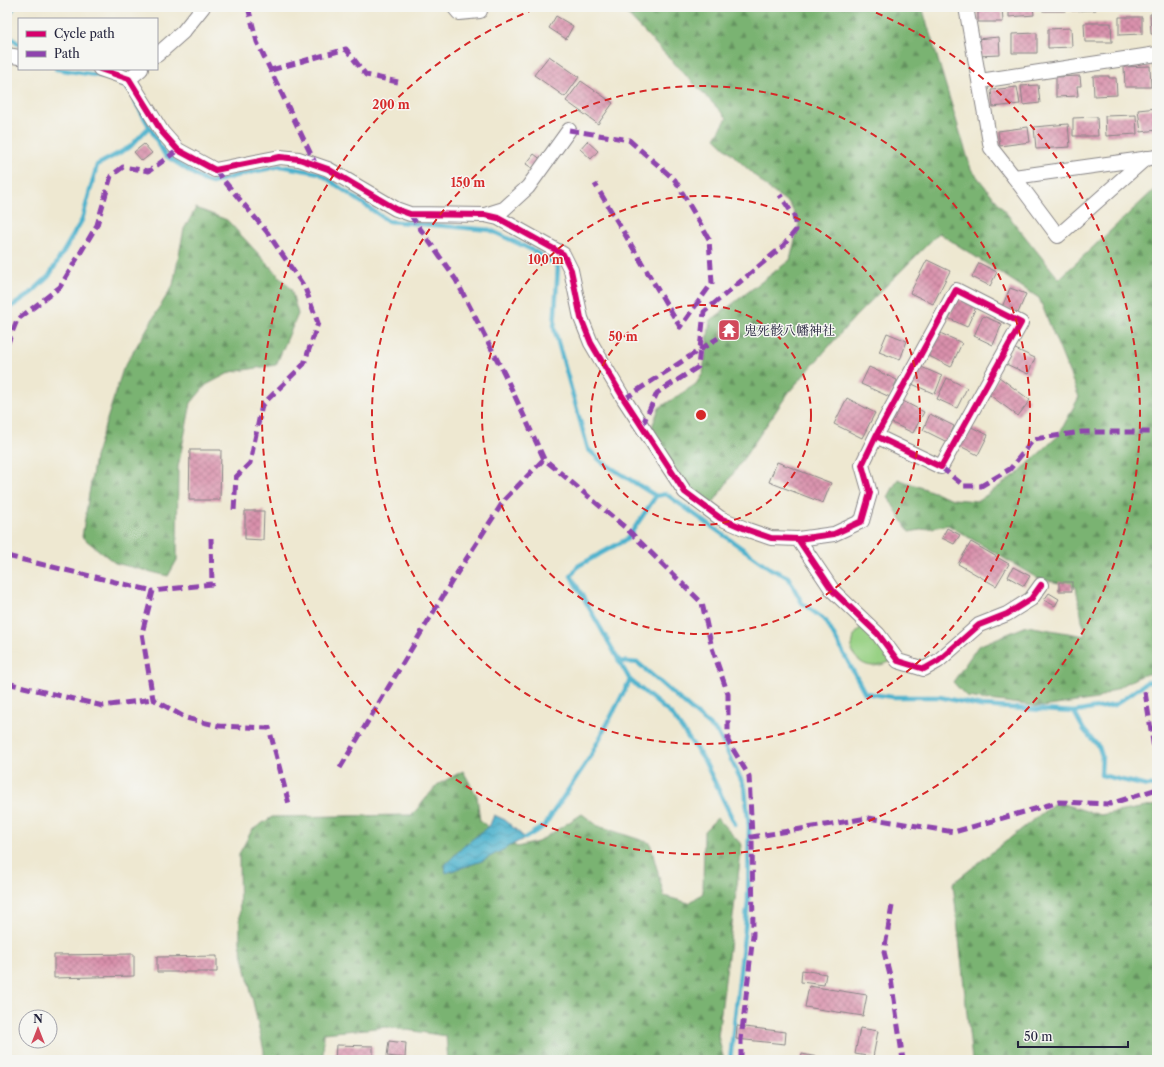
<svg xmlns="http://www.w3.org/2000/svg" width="1164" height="1067" viewBox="0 0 1164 1067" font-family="'Libre Caslon Text','Noto Serif JP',serif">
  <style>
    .green { fill: #98d184; stroke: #5d7a60 }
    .forest { fill: url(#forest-firs); stroke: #4e6a56 }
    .water { fill: url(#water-waves); stroke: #386a84 }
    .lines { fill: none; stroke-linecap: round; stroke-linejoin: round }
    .stream { stroke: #4eb2cd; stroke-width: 4.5 }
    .building { fill: url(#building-cross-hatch) }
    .street-casing { stroke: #888586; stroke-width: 16 }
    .street { stroke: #fff; stroke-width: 14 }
    .quiet { stroke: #8e44ad; stroke-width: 5; stroke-dasharray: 10 5; stroke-linecap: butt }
    .cycleway-casing { stroke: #f6f6f2; stroke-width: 8 }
    .cycleway { stroke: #d6006c; stroke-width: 6 }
    .ring { fill: none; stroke: #d62828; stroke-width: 2; stroke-dasharray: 7 5 }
    .labels { text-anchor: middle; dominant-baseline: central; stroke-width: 3; stroke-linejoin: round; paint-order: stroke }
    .poi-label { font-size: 13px; fill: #22223b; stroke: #f6f6f2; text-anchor: start }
    .centre { fill: #d62828; stroke: #f6f6f2; stroke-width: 2 }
    .ring-label { font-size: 12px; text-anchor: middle; font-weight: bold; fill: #d62828; stroke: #f6f6f2; stroke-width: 3; stroke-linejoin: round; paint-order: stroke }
  </style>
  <defs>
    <pattern id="forest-firs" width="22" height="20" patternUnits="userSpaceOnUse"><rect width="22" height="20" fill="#7ab372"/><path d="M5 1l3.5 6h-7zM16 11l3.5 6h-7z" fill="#64915f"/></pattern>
    <pattern id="water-waves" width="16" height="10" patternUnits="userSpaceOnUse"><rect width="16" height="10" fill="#4eb2cd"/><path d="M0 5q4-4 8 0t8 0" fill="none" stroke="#4090a8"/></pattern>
    <pattern id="building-cross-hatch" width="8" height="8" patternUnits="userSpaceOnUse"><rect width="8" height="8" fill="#d990ab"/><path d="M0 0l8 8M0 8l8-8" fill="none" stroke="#b0758c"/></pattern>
  </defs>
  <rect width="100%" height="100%" fill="#f6f6f2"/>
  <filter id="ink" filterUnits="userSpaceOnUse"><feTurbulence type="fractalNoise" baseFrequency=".025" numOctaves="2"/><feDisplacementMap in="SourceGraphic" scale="8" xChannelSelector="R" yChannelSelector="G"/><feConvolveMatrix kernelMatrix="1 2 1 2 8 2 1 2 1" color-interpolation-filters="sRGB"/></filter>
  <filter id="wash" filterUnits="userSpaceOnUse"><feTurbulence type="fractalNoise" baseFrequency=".012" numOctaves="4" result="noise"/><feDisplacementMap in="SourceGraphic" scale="16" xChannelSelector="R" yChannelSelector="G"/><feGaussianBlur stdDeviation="0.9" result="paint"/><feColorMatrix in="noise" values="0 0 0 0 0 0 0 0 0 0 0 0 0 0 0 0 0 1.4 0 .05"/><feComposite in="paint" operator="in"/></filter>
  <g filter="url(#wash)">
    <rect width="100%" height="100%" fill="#eee8d1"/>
    <path class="green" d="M 863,624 L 896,659 C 877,668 864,671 851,651 L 854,636 Z"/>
    <g class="forest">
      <polygon points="620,7 922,7 971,169 1059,279 1157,187 1157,672 1140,676 1097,699 1042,707 967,697 953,682 978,646 1027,626 1085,636 1076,587 1037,578 948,525 909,532 888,497 898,479 953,499 978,501 1018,473 1058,436 1079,397 1039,298 939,233 854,318 789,392 711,506 685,482 649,435 659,408 696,384 703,373 710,321 790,260 799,224 790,204 769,189 715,138 727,118"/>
      <polygon points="196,208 227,220 291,289 298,314 276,365 231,372 206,385 191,403 178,467 177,560 168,576 115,563 82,537 95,457 123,369 173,285 184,229"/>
      <polygon points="463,771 477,796 480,821 517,847 538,842 582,814 598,826 650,843 664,896 689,903 703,893 704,831 717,818 742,845 718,1036 724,1060 448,1060 446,1036 387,1027 324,1033 323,1060 264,1060 264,1051 240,943 239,854 252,830 272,817 412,815 437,785"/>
      <polygon points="1056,802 1100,815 1157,805 1157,1060 972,1060 953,883"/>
    </g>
    <polygon class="water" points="494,815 505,820 525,838 482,861 446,873 445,865 464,846 490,825"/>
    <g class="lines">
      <g class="stream">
        <polyline points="7,18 14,7"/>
        <polyline points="7,35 19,44"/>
        <polyline points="56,69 102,76"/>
        <polyline points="117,80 130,90"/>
        <polyline points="135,101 165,155 203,180 212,183 235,176 280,166 319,173 388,221 490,230 534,251 558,266 554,328 588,449 602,462 656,496 666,494 771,569 788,577 802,603 826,621 865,693 892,697 940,697 981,706 1074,712 1115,705 1147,682 1157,682"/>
        <polyline points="7,310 31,293 49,276 82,220 97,165 130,147 148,128"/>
        <polyline points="656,496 627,539 578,566 571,576 630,680 672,715 704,760 735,824"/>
        <polyline points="619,661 638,663 718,733 745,788 749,827 748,902 730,1060"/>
        <polyline points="1074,712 1084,730 1099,747 1102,756 1101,775 1147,786 1157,785"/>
        <polyline points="525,838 544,826 590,757 630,680"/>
      </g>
    </g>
    <g id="blocks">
      <g class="building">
        <polygon points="978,7 1002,7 1003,22 978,22"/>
        <polygon points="1009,7 1033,7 1034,15 1009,17"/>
        <rect x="1043" y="7" width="22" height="4"/>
        <polygon points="1072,7 1096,7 1096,10 1072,11"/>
        <polygon points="1150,14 1157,14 1157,34 1151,34"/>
        <polygon points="556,16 573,26 566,39 549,28"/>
        <polygon points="1119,17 1142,17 1142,34 1119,35"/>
        <polygon points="1084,23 1111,23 1112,42 1085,42"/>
        <polygon points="1071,28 1072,47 1048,48 1048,29"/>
        <polygon points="1037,33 1037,53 1012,53 1012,34"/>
        <polygon points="999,37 1000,55 977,56 976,39"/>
        <polygon points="549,56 579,77 565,97 534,75"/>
        <polygon points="1155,62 1157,62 1157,86 1156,86"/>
        <polygon points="1150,66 1151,87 1125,87 1124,67"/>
        <polygon points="1080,76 1081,86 1077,86 1078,96 1056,97 1056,77"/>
        <polygon points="1093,76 1109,76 1109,78 1116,78 1117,95 1094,96"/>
        <polygon points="581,81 613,103 598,124 566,101"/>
        <polygon points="1038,85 1040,103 1023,105 1021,86"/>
        <polygon points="1017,87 1020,104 993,107 991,90"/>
        <polygon points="1157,108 1157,130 1141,132 1138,110"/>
        <polygon points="1136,115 1137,134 1106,136 1105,116"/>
        <polygon points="1097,117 1098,136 1073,136 1073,118"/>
        <polygon points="1068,124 1070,147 1036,149 1034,127"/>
        <polygon points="1028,127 1030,142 1000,146 998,131"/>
        <polygon points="587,141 598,151 591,159 580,149"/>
        <polygon points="144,144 152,153 142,161 134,152"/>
        <polygon points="534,154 542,160 535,170 526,164"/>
        <polygon points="927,260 950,271 933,304 910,293"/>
        <polygon points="979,263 997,272 990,286 972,277"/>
        <polygon points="1010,288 1026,294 1018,313 1002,307"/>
        <polygon points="958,298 976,307 967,327 948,318"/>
        <polygon points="983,316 1002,324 993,345 974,336"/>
        <polygon points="730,322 737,332 729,338 727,334 723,337 721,333 724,331 721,328"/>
        <polygon points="938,332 962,343 951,367 927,355"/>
        <polygon points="887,333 907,341 900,360 879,352"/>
        <polygon points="1013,348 1035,358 1028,374 1006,364"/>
        <polygon points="919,366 942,376 935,394 912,384"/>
        <polygon points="869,367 897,380 890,397 861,384"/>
        <polygon points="999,377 1030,400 1018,416 987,393"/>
        <polygon points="947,378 967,388 957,408 937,399"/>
        <polygon points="847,398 875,413 862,438 834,424"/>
        <polygon points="901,400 924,412 913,433 890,422"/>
        <polygon points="930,414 954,426 947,442 923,430"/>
        <polygon points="965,424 988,435 978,455 956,444"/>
        <polygon points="190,450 221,450 220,500 189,500"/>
        <polygon points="777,462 831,483 823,503 769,482"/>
        <polygon points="245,511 264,511 263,540 245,539"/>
        <polygon points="947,528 960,535 954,544 942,538"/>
        <polygon points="971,542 1009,564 996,586 958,564"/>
        <polygon points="1013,567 1030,576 1024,586 1008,577"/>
        <rect x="1059" y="582" width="13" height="9"/>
        <polygon points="1049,593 1059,599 1055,606 1044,600"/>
        <polygon points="134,954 134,976 54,978 54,955"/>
        <polygon points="217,956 217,972 157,972 157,957"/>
        <polygon points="802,970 826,974 824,985 801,982"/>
        <polygon points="809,986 867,995 863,1016 805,1007"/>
        <polygon points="737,1026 786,1032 785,1044 736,1039"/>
        <polygon points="860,1028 878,1031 873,1057 855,1054"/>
        <polygon points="389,1041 406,1043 405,1058 387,1056"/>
        <polygon points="336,1045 373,1046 373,1060 335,1060"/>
        <polygon points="802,1054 828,1059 828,1060 801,1060"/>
      </g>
    </g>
  </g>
  <g filter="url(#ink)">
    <use href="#blocks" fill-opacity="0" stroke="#888586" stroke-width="1"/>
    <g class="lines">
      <g class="street-casing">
        <g id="street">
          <polyline points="454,7 459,13 480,11"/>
          <polyline points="966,7 991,148 1014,177 1157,157"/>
          <polyline points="7,55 19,57"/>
          <polyline points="157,55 183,32 203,7"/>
          <polyline points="100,69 129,79 162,132 178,150 215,170 280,157 299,159 328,169 396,209 410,214 485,215 498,218 563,254 571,270 581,318 591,343 624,399 685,492 720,518 748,530 771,538 798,539 833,591 878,634 898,661 924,669 938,661 979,625 1007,614 1031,599 1041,585"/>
          <polyline points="129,79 141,69"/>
          <polyline points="980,81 1157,54"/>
          <polyline points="1014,177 1058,236 1146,158"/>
          <polyline points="485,215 504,209 528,187 569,130"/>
          <polyline points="798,539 834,534 862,521 870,493 862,465 876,436 956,290 1021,323 941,467 876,436"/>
        </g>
      </g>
      <use href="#street" class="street"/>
      <g class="quiet">
        <polyline points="248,7 257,42 316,165"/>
        <polyline points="271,70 346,49 366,75 398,82"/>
        <polyline points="569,130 629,140 675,180 709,239 712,283 680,327 595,184"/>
        <polyline points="215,170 267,232 305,288 318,323 304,364 262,405 250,463 236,477 234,511"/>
        <polyline points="410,214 456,280 505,375 544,459 627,529 702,603 712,648 728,694 728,741 749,776 752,837 868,818 954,832 1059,802 1110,804 1157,789"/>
        <polyline points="7,345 17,320 60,287 97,225 111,176 123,167 149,171 178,150"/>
        <polyline points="624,399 718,338"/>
        <polyline points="642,426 657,393 698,367 704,312 783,246 796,230 794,216 780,195"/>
        <polyline points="941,467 964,486 981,486 1010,469 1034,439 1082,432 1157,432"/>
        <polyline points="211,538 212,584 153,591 142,633 153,699 186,718 219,726 269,728 289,804"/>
        <polyline points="7,556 153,591"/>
        <polyline points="7,683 103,706 153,699"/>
        <polyline points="1145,692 1157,767"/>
        <polyline points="340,768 452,581 505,499 544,459"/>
        <polyline points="892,906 884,952 891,979 903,1060"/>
        <polyline points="741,1060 741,1040 753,935 752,837"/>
      </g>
      <g class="cycleway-casing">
        <g id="cycleway">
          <polyline points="100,69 129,79 162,132 178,150 215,170 280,157 299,159 328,169 396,209 410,214 485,215 498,218 563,254 571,270 581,318 591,343 624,399 685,492 720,518 748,530 771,538 798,539 833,591 878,634 898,661 924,669 938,661 979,625 1007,614 1031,599 1041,585"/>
          <polyline points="798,539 834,534 862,521 870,493 862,465 876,436 956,290 1021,323 941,467 876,436"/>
        </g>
      </g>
      <use href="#cycleway" class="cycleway"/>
    </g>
  </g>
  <g class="ring">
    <circle cx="701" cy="415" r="110"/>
    <circle cx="701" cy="415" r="219"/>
    <circle cx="701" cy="415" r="329"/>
    <path d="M865 8A439 439 0 1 1 537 8"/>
  </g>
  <defs>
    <g id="temple-square" transform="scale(1.15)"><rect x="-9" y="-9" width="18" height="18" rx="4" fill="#d1495b" stroke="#f6f6f2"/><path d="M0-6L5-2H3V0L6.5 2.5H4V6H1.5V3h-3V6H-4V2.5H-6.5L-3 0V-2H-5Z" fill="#fff"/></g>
  </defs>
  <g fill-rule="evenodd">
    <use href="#temple-square" x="729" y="330"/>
  </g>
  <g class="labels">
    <g class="poi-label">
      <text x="744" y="330">鬼死骸八幡神社</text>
    </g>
  </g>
  <circle cx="701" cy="415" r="6" class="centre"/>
  <g class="ring-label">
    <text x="391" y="109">200 m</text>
    <text x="468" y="187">150 m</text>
    <text x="546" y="264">100 m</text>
    <text x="623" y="341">50 m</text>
  </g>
  <rect width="1164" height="1067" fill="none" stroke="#f6f6f2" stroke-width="24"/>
  <rect x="18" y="18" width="140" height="52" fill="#f6f6f2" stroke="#a1a1a9"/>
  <rect x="26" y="31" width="20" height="6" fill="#d6006c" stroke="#a1a1a9"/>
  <text x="54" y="38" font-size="12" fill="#22223b">Cycle path</text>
  <rect x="26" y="51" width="20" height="6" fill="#8e44ad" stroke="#a1a1a9"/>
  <text x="54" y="58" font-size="12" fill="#22223b">Path</text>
  <g transform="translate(38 1029)"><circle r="19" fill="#f6f6f2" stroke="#a1a1a9"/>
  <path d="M0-3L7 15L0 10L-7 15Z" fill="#d1495b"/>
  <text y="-6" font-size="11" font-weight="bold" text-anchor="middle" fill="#22223b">N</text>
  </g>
  <path d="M1018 1041v6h110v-6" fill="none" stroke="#22223b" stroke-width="2"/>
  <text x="1024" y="1041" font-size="12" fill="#22223b" stroke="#f6f6f2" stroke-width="3" paint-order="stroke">50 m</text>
</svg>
